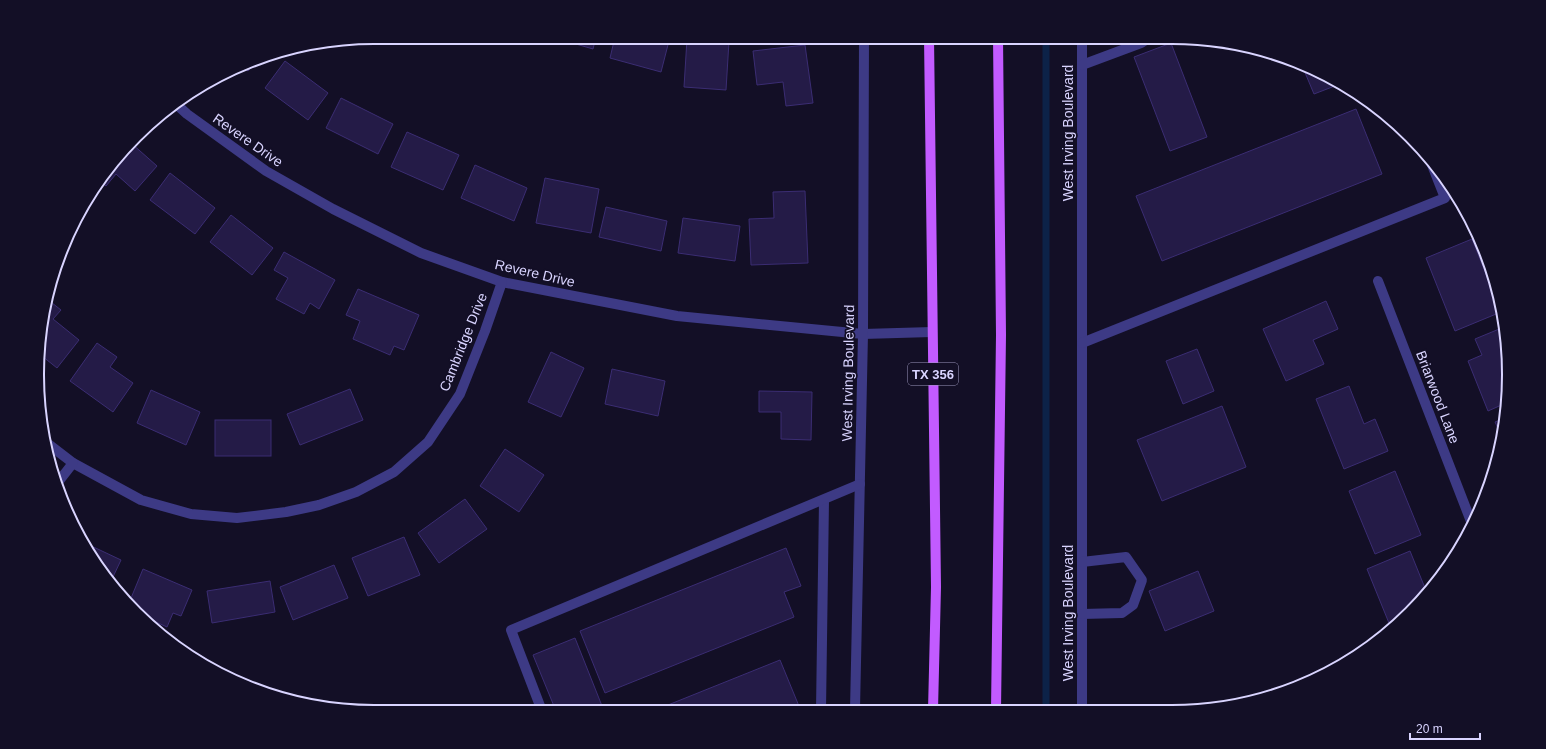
<svg xmlns="http://www.w3.org/2000/svg" width="1546" height="749" viewBox="0 0 1546 749" font-family="Helvetica,sans-serif">
  <style>
    .lines { fill: none; stroke-linecap: round; stroke-linejoin: round }
    .stream { stroke: #0c2248; stroke-width: 7 }
    .building { fill: #241b47; stroke: #3b2d73 }
    .minor { stroke: #3d3a85; stroke-width: 10 }
    .major { stroke: #c25bff; stroke-width: 10 }
    .labels { text-anchor: middle; dominant-baseline: central; stroke-width: 3.5; stroke-linejoin: round; paint-order: stroke }
    .shield { fill: #130f26; stroke: #9e99be; stroke-width: 1 }
    .shield-label { font-size: 13px; font-weight: bold; fill: #d9d4ff }
    .street-label { font-size: 14px; fill: #d9d4ff; stroke: #130f26 }
    .rim { fill: none; stroke: #d9d4ff; stroke-width: 2 }
  </style>
  <rect width="100%" height="100%" fill="#130f26"/>
  <g class="lines">
    <polyline class="stream" points="1046,37 1046,710"/>
  </g>
  <g class="building">
    <polygon points="552,37 596,37 593,49"/>
    <polygon points="615,37 670,37 661,72 610,58"/>
    <polygon points="687,39 729,41 726,90 684,87"/>
    <polygon points="1171,43 1207,137 1170,151 1134,57"/>
    <polygon points="805,45 813,103 786,106 783,82 757,85 753,51"/>
    <polygon points="259,59 248,71 243,67"/>
    <polygon points="285,61 328,93 308,120 265,88"/>
    <polygon points="1301,63 1340,84 1314,94"/>
    <polygon points="341,98 393,124 378,154 326,128"/>
    <polygon points="1356,109 1382,174 1162,261 1136,196"/>
    <polygon points="407,132 459,155 443,190 391,167"/>
    <polygon points="131,143 157,166 135,191 116,174 106,186 100,181 121,152"/>
    <polygon points="475,165 527,188 514,221 461,198"/>
    <polygon points="170,173 215,208 195,234 150,200"/>
    <polygon points="545,178 599,189 591,233 536,223"/>
    <polygon points="805,191 808,263 751,265 749,219 774,218 773,192"/>
    <polygon points="606,207 667,221 661,251 599,237"/>
    <polygon points="231,215 273,248 252,275 210,242"/>
    <polygon points="683,218 740,226 735,261 678,253"/>
    <polygon points="1472,239 1501,312 1455,331 1426,258"/>
    <polygon points="284,252 335,280 319,309 310,303 304,314 276,299 288,278 274,270"/>
    <polygon points="358,289 419,315 404,350 394,346 390,355 353,339 360,321 346,315"/>
    <polygon points="47,299 61,310 53,319 79,340 57,368 42,356 44,308"/>
    <polygon points="1326,301 1338,329 1313,340 1324,364 1286,381 1263,329"/>
    <polygon points="1504,327 1509,375 1506,403 1488,411 1468,361 1482,355 1475,339"/>
    <polygon points="97,343 117,357 110,367 133,383 113,412 70,381"/>
    <polygon points="1197,349 1214,391 1183,404 1166,361"/>
    <polygon points="551,352 584,368 561,417 528,402"/>
    <polygon points="612,369 665,381 658,416 605,404"/>
    <polygon points="1349,386 1364,424 1375,419 1388,451 1344,469 1316,399"/>
    <polygon points="350,389 363,420 300,445 287,414"/>
    <polygon points="151,390 200,412 186,445 137,423"/>
    <polygon points="759,391 812,392 811,440 781,439 781,412 759,412"/>
    <polygon points="1222,406 1246,467 1162,501 1137,440"/>
    <polygon points="1505,418 1503,439 1495,422"/>
    <rect x="215" y="420" width="56" height="36"/>
    <polygon points="505,449 544,475 519,512 480,486"/>
    <polygon points="1395,471 1421,535 1375,554 1349,491"/>
    <polygon points="465,499 487,529 439,563 418,533"/>
    <polygon points="404,537 420,575 368,596 352,558"/>
    <polygon points="85,543 121,560 112,579"/>
    <polygon points="786,548 801,586 784,592 794,617 605,693 580,631"/>
    <polygon points="1410,551 1427,593 1391,628 1367,569"/>
    <polygon points="334,565 348,598 293,620 280,587"/>
    <polygon points="143,569 192,590 181,616 173,613 167,627 136,613 129,603"/>
    <polygon points="1198,571 1214,611 1165,631 1149,591"/>
    <polygon points="270,581 275,612 212,623 207,591"/>
    <polygon points="575,638 604,711 556,711 533,655"/>
    <polygon points="780,660 801,711 653,711"/>
  </g>
  <g class="lines">
    <g class="minor">
      <polyline points="1082,37 1082,710"/>
      <polyline points="1082,65 1141,43 1147,39 1147,37"/>
      <polyline points="175,103 187,114 266,171 333,209 421,253 502,282 677,316 863,334 932,332"/>
      <polyline points="1378,281 1472,524"/>
      <polyline points="1082,343 1445,198 1430,160"/>
      <polyline points="47,443 73,463 141,500 191,514 237,518 286,512 319,505 356,492 394,472 428,442 460,394 485,331 502,282"/>
      <polyline points="59,481 73,463"/>
      <polyline points="1082,562 1126,557 1142,580 1133,605 1122,613 1082,614"/>
      <polyline points="821,710 824,500"/>
      <polyline points="855,710 863,334 864,37"/>
      <polyline points="542,711 511,630 860,484"/>
    </g>
    <g class="major">
      <polyline points="929,37 936,587 933,710"/>
      <polyline points="996,710 1001,335 998,37"/>
    </g>
  </g>
  <g class="labels">
    <rect class="shield" x="908" y="363" width="50" height="22" rx="3"/>
    <g class="shield-label">
      <text x="933" y="374">TX 356</text>
    </g>
    <g class="street-label">
      <text transform="translate(1068 133) rotate(-90)">West Irving Boulevard</text>
      <text transform="translate(248 140) rotate(35)">Revere Drive</text>
      <text transform="translate(535 273) rotate(13)">Revere Drive</text>
      <text transform="translate(463 342) rotate(-68)">Cambridge Drive</text>
      <text transform="translate(848 373) rotate(-89)">West Irving Boulevard</text>
      <text transform="translate(1438 397) rotate(69)">Briarwood Lane</text>
      <text transform="translate(1068 613) rotate(-90)">West Irving Boulevard</text>
    </g>
  </g>
  <path d="M0 0H1546V749H0ZM374 44H1172A330 330 0 0 1 1502 374V375A330 330 0 0 1 1172 705H374A330 330 0 0 1 44 375V374A330 330 0 0 1 374 44Z" fill="#130f26" fill-rule="evenodd"/>
  <path class="rim" d="M374 44H1172A330 330 0 0 1 1502 374V375A330 330 0 0 1 1172 705H374A330 330 0 0 1 44 375V374A330 330 0 0 1 374 44Z"/>
  <path d="M1410 733v6h70v-6" fill="none" stroke="#d9d4ff" stroke-width="2"/>
  <text x="1416" y="733" font-size="12" fill="#d9d4ff" stroke="#130f26" stroke-width="3" paint-order="stroke">20 m</text>
</svg>
